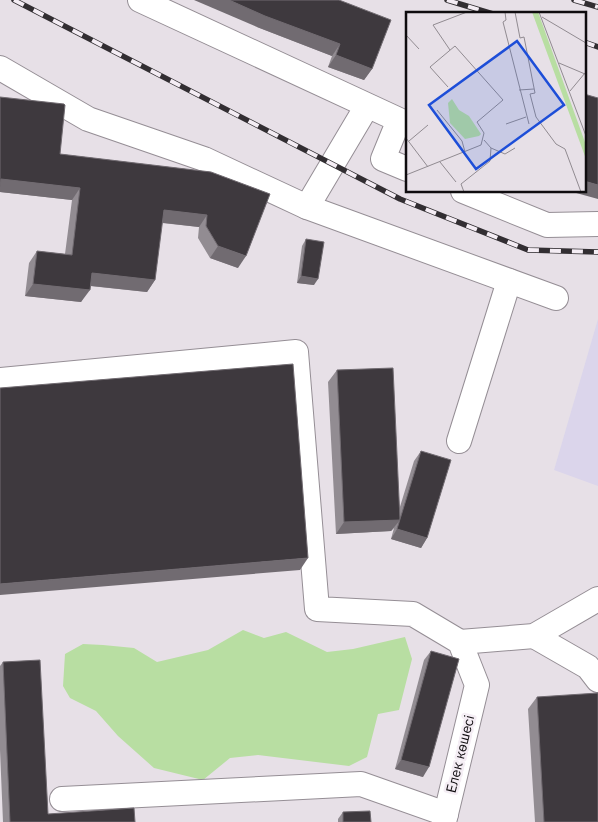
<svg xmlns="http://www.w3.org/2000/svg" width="598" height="822" viewBox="0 0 598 822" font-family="'IBM Plex Sans',sans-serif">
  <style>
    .commercial { fill: #dbd5eb }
    .green { fill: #b8dea2 }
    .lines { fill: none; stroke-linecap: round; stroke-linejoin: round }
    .minor-casing { stroke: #958e95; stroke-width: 26 }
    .minor { stroke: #fff; stroke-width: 24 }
    .rail-casing { stroke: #322e32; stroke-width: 5.5 }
    .rail { stroke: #f4edf4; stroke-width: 4; stroke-dasharray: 11; stroke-linecap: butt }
    .wall { fill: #928c92 }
    .shaded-wall { fill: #716b71 }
    .building { fill: #3e393e; stroke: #716b71 }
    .labels { text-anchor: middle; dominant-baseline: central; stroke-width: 5; stroke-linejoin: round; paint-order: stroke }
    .street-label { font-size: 14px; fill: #0f0c0f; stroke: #f4edf4 }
    .inset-road { fill: none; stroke: #918b91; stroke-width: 1 }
    .view { fill: #1d4ed8; fill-opacity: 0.15; stroke: #1d4ed8; stroke-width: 2.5 }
    .inset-edge { fill: none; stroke: #0f0c0f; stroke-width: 2.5 }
  </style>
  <rect width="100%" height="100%" fill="#e7e0e7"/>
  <polygon class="commercial" points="598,319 598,486 554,470"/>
  <polygon class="green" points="243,630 264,638 286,632 327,652 353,649 405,637 412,659 399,710 378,714 367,757 349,766 258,755 230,758 203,780 154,768 118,736 96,711 70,698 63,686 65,654 83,644 103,645 134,648 157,662 208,650"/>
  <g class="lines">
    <g class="minor-casing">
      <g id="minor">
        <polyline points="140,0 399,120 383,159 407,169"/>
        <polyline points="0,68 88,119 204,159 307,207 556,298"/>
        <polyline points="463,191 547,225 598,224"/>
        <polyline points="307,207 367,106"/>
        <polyline points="0,380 296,352 317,609 413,614 460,642 477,685 444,822"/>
        <polyline points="459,441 509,281"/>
        <polyline points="534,636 588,667 598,680"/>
        <polyline points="460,642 534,636 598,599"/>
        <polyline points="62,799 361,784 446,814"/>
      </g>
    </g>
    <use href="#minor" class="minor"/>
    <g class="rail-casing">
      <g id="rail">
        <polyline points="14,0 400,199 528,250 598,252"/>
        <polyline points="447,0 493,14"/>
        <polyline points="574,0 598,7"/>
        <polyline points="584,42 598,47"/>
      </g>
    </g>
    <use href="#rail" class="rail"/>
  </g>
  <g class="wall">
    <polygon points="339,0 372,69 364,80 328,67 332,56 257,27"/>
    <polygon points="0,97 60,154 211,172 238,268 210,258 198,238 199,227 162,223 155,280 147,292 90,286 81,302 25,296 29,263 37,251 65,254 72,200 0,192"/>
    <polygon points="306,239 314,285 297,283 302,246"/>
    <polygon points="337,370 399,510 414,461 421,451 427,538 421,548 391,539 394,528 391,531 336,534 328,382"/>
    <polygon points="431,651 423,777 395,769 424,660"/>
    <polygon points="3,662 48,814 135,822 3,822 0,750 0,666"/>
    <polygon points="537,697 598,822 535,822 528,709"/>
    <polygon points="343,812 371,822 338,822 338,819"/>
  </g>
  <g class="shaded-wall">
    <polygon points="194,0 229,0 340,44 332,56 257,27"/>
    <polygon points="336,55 372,69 364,80 328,67"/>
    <polygon points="1,179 80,188 72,200 0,192 0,181"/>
    <polygon points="584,181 598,185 598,199 569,191 584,191"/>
    <polygon points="164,210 207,215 199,227 156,222"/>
    <polygon points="218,246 246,256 238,268 210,258"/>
    <polygon points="92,273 155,280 147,292 83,285"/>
    <polygon points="301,276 318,279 314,285 297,283"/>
    <polygon points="33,284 90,290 81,302 25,296"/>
    <polygon points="400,520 391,531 336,534 344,522"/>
    <polygon points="397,529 427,538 421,548 391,539"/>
    <polygon points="308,558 300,570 0,595 0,584"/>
    <polygon points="401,760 429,767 423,777 395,769"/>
  </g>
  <g class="building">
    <polygon points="229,0 339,0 391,20 372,69 336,55 340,44 265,16"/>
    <polygon points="584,94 598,98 598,185 584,181"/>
    <polygon points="0,97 64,104 65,105 60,154 211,172 270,194 246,256 218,246 206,226 207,215 164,210 155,280 92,273 90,290 33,284 37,251 72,255 80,188 1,179 0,187"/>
    <polygon points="306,239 324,242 318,279 301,276"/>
    <polygon points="293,364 308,558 0,584 0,388"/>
    <polygon points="393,368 400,520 344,522 337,370"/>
    <polygon points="421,451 451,460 427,538 397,529"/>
    <polygon points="431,651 459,659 429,767 401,760"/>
    <polygon points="40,660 48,814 134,808 135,822 10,822 3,662"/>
    <polygon points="598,693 598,822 544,822 537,697"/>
    <polygon points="370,811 371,822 343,822 343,812"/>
  </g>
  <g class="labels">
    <g class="street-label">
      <text transform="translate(460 754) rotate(-76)">Елек көшесі</text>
    </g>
  </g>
  <g transform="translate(406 12)">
    <rect width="180" height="180" fill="#e7e0e7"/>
    <path d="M 126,0 L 132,0 L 180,133 L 180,147 ZM 46,87 L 53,98 L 63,104 L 75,122 L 73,124 L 59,127 L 44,111 L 42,91 Z" fill="#b8dea2"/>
    <path class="inset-road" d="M 99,0 L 100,8 L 97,10 L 123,112M 109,0 L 114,26 L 118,25 L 129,81 L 124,82 L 130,105 L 150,132 L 159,137 L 175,180M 133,0 L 180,124M 136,5 L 180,31M 0,23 L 13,37M 44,38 L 27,13 L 61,0M 153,51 L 179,62M 113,78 L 128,77M 164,79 L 179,61M 31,98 L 56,129 L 59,140M 100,112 L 120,105M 0,126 L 22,155M 78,128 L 85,136 L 99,142 L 109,136M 3,129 L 22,113M 34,150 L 50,170M 0,163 L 75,133 L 78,121 L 71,110 L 97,88 L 49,34 L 24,55 L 42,75M 58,180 L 55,172 L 84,149 L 85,136"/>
    <path class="view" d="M 111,29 L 158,93 L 70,157 L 23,93 Z"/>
    <rect width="180" height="180" class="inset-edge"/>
  </g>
</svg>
